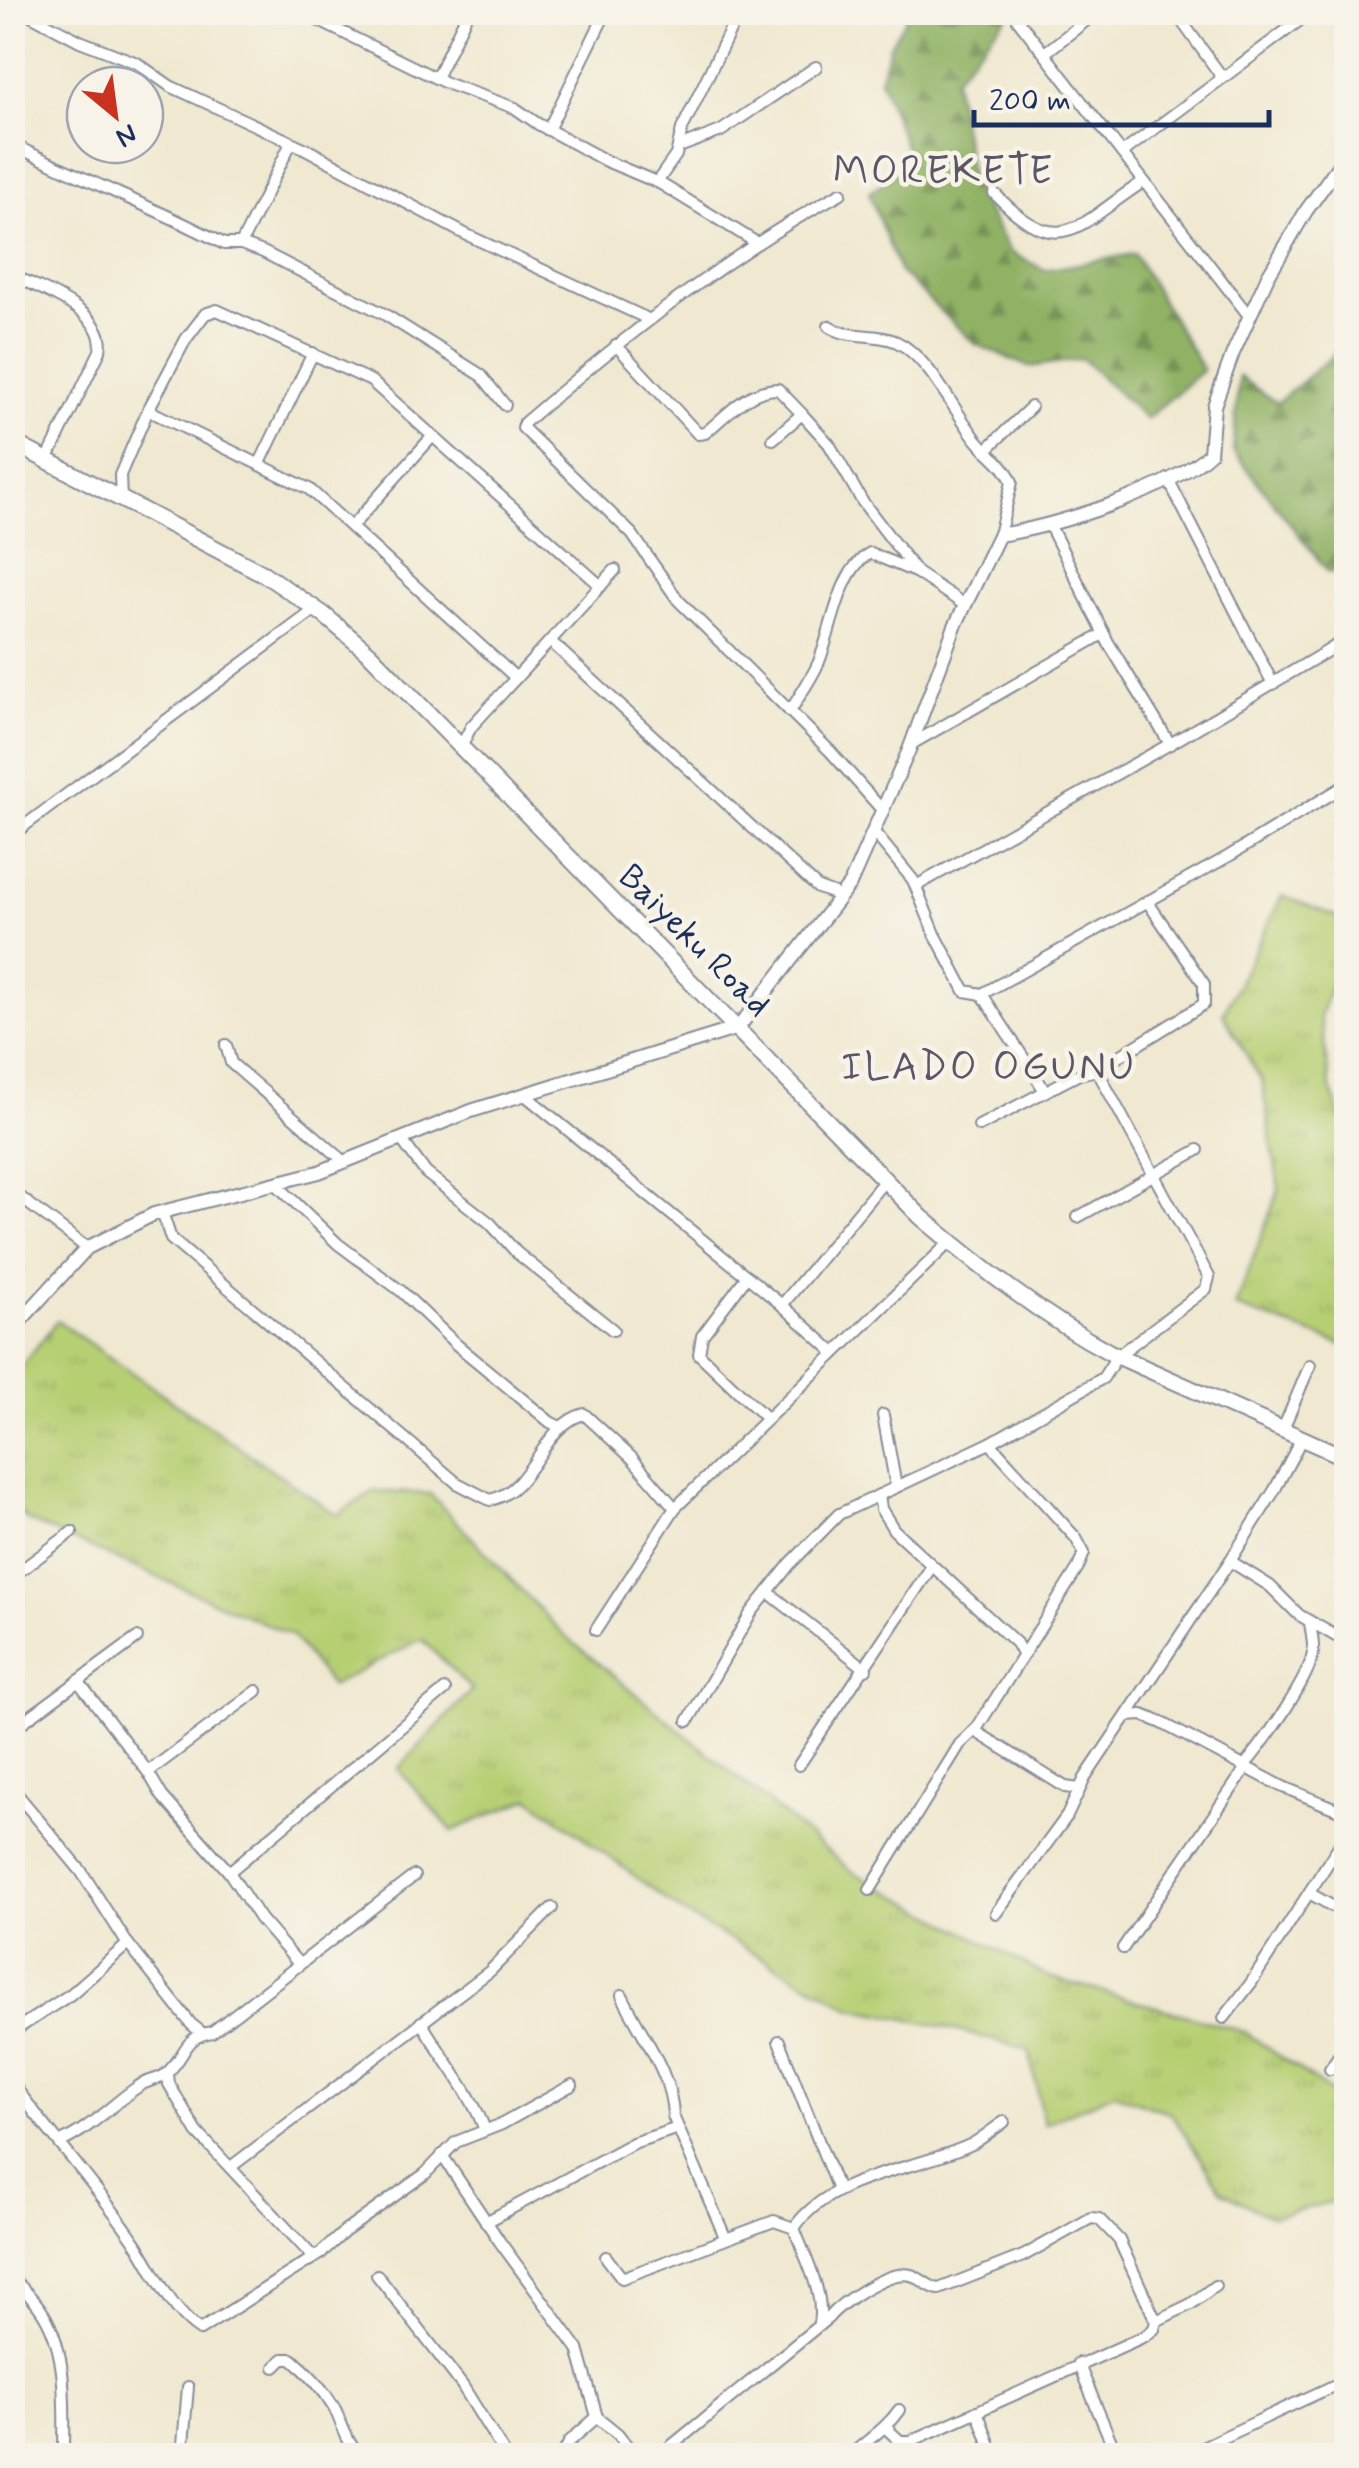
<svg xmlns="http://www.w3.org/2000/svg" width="1359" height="2468" viewBox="0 0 1359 2468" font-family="Mynerve,sans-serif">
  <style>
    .grass { fill: url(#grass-tufts); stroke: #697f68; stroke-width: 2.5 }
    .forest { fill: url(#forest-firs); stroke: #567062; stroke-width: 2.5 }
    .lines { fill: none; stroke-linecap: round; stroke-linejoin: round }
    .minor-casing { stroke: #868c97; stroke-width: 14 }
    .tertiary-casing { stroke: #868c97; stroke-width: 16 }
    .secondary-casing { stroke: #868c97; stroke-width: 19 }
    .minor { stroke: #fff; stroke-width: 10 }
    .tertiary { stroke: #fff; stroke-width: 12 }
    .secondary { stroke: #fff; stroke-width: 15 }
    .labels { text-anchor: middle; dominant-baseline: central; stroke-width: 9; stroke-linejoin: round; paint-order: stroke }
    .street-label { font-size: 35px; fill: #1b2f5e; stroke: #f7f3e8 }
    .quarter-label { font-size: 40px; letter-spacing: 2.5px; fill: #5d5667; stroke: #f7f3e8 }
  </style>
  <defs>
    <pattern id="grass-tufts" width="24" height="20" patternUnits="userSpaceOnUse" patternTransform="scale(2.5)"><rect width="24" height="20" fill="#b7cf73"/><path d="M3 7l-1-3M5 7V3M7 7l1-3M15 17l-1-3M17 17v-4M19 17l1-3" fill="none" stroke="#9db266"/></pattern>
    <pattern id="forest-firs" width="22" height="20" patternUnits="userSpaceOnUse" patternTransform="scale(2.5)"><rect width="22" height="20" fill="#91b265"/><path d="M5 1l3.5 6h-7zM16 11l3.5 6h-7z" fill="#769156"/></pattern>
  </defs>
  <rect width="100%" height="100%" fill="#f7f3e8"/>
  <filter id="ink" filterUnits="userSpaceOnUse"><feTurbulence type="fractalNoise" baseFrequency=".01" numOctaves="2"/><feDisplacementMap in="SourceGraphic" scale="20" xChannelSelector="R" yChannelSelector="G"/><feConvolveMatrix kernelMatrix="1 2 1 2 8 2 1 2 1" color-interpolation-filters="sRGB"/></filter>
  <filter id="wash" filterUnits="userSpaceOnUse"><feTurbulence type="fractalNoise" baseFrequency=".0048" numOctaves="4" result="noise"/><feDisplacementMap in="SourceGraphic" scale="40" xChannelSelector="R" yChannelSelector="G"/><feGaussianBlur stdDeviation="2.25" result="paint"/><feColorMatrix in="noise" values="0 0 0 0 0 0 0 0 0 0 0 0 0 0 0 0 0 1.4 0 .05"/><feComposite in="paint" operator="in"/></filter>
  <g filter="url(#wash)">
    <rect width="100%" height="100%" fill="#f0e8d0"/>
    <g class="grass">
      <polygon points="1282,896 1346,920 1346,943 1320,1016 1330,1085 1346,1131 1346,1346 1235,1307 1279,1189 1262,1081 1223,1014"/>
      <polygon points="57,1321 337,1515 374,1491 430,1494 565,1636 853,1872 1049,1977 1245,2032 1346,2103 1346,2198 1271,2217 1222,2191 1171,2113 1114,2093 1044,2124 1029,2050 940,2026 852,2008 688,1916 530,1798 452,1831 398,1769 472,1690 422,1639 331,1686 291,1635 29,1521 13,1507 13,1377"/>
    </g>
    <g class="forest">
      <polygon points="909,13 1010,13 954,78 972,184 1010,252 1045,270 1134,254 1203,370 1146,419 1082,359 1029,367 975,344 899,271 869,193 911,162 880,79 890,45"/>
      <polygon points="1346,344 1346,567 1329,573 1233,451 1239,377 1277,403"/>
    </g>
  </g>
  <g filter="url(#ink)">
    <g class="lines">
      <g class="minor-casing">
        <g id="minor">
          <polyline points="25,12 80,41 137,63 170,86 304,148 463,233 648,319"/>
          <polyline points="301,12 448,84 515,108 538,124 606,161 661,184 757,243"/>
          <polyline points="1175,12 1222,77"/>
          <polyline points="1018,20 1250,317"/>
          <polyline points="1046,52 1097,12"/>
          <polyline points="436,78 468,12"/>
          <polyline points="548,130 606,12"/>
          <path d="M 12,144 C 82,180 155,207 224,244 L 241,244 L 263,252 L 384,314 L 481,375 L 505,405"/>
          <polyline points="679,147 721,131 816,67"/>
          <polyline points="1122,153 1311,12"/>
          <polyline points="657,182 676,155 682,129 739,12"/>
          <path d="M 841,193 C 726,256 623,338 524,423 L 523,428 L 632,534 L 678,600 L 831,752 L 883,811"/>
          <path d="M 994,193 C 1062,263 1076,225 1143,182"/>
          <polyline points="241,244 291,143"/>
          <path d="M 12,275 C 41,289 109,313 100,351 L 47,460"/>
          <path d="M 829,326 C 850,340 876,332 897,342 C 930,358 954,412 977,440 C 988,454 1006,465 1012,482 L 999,535"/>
          <path d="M 616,345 L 698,434 L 705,433 C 727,415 748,389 778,389 L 802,414"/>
          <polyline points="148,410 309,489 516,678"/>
          <polyline points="773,439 802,414 829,444 862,501 917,573 965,605"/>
          <polyline points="986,450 1031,407"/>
          <polyline points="260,463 313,353"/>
          <polyline points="1168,479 1273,684"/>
          <polyline points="121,500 120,475 148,410 186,339 205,314 217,310 371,381 601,586"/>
          <polyline points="1049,524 1108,642 1170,744"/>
          <polyline points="352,526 431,438"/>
          <polyline points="550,641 818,888 840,896"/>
          <polyline points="1335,646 1346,662"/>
          <path d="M 790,712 C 799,696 810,681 818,664 C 832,632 838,571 870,553 L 915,572"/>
          <polyline points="910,745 1103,634"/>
          <polyline points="461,747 471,727 615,570"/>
          <polyline points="873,831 913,880 935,934 965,991 982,994 1229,856 1346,785"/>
          <polyline points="12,835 316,609"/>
          <polyline points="916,886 1170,744 1346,640"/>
          <polyline points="982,994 1045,1091"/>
          <polyline points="226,1045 231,1063 345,1162"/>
          <polyline points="525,1095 782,1305 835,1353"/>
          <polyline points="979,1126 1079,1074 1097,1070 1204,1004 1204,984 1147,901"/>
          <polyline points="401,1139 426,1173 490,1223 517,1253 613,1330"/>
          <polyline points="276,1184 338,1244 401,1291 457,1345 550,1422 560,1427"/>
          <polyline points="12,1191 87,1248"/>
          <path d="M 162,1212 L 171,1239 L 457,1483 L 490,1500 C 535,1490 540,1426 584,1414 L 632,1458 L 675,1508"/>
          <polyline points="1078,1217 1198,1150"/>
          <polyline points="747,1276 702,1336 699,1354 766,1418"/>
          <polyline points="782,1305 885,1180"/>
          <polyline points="883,1415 896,1487"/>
          <polyline points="1283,1429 1310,1365"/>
          <polyline points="879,1495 881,1509 894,1530 1016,1643 1022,1654"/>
          <polyline points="1230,1561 1270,1586 1299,1615 1346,1642"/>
          <polyline points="12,1577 72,1532"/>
          <polyline points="768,1592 866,1669"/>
          <polyline points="596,1630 675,1508 950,1242"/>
          <polyline points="78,1681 148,1772 162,1796 229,1872 260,1919 299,1964"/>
          <polyline points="1127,1716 1143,1715 1162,1723 1283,1787 1346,1813"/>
          <polyline points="688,1721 751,1613 790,1564 839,1514 990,1443 1103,1378 1117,1356 1206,1289 1209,1277 1097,1070"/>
          <polyline points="12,1730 137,1638"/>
          <polyline points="975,1731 1065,1787 1079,1789"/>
          <polyline points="799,1765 932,1566"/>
          <path d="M 1243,1767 C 1262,1746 1309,1679 1313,1653 C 1314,1643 1311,1632 1310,1622"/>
          <polyline points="148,1772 257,1691"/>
          <polyline points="12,1788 81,1871 125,1940 191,2024 201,2032"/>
          <polyline points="229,1872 445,1690"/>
          <polyline points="870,1890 960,1744 977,1728 1078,1568 1084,1553 1076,1538 990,1443"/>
          <polyline points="1309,1893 1346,1914"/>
          <polyline points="996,1913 1067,1816 1085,1778 1230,1561 1274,1491 1302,1438"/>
          <polyline points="1123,1948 1246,1768"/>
          <path d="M 622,1995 C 640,2033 672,2073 673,2116 L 725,2237"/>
          <polyline points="12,2002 17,2029"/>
          <polyline points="1224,2018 1251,1983 1346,1835"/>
          <path d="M 421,2022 C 442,2058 470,2090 485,2130"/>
          <polyline points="12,2032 71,1994 128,1944"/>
          <polyline points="779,2041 838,2190"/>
          <polyline points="1330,2069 1346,2045"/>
          <polyline points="168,2073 169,2084 197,2132 313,2257"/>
          <path d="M 12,2083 C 52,2137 98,2187 136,2243 C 155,2272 170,2310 200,2330 L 321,2253 L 344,2232 L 425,2174 L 456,2142 L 502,2124 L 572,2085"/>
          <path d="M 61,2142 C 91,2128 112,2104 139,2086 C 149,2079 160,2081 168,2072 C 188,2053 183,2037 212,2032 L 414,1876"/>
          <polyline points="442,2155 500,2242 578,2349 597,2417 618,2434 635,2456"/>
          <polyline points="232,2166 490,1971 552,1908"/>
          <polyline points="486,2222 633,2143 678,2128"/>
          <path d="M 794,2228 C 833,2173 913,2172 972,2144 C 983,2138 993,2129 1004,2122"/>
          <path d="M 606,2257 L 622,2278 L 774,2221 L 794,2228 C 804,2256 825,2293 819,2323"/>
          <polyline points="377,2275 462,2385 506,2456"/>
          <path d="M 12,2278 C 21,2287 32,2297 39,2307 C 69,2347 64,2409 64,2456"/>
          <polyline points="1078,2363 1117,2456"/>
          <path d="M 275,2367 L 283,2359 L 292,2359 C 309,2373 322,2387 334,2407 C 342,2423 347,2445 361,2456"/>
          <polyline points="977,2411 994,2456"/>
          <polyline points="886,2428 900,2441 911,2441 1145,2336 1154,2329 1156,2321 1191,2304 1215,2286"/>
          <polyline points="182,2456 188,2387"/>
          <polyline points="329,2456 354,2450"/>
          <polyline points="562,2456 570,2441 597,2417"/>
          <path d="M 659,2456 L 828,2318 C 841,2302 889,2269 911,2275 C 921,2278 928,2287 939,2289 L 1023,2256 L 1091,2218 L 1099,2219 L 1119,2240 L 1156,2321"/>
          <path d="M 850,2456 C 867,2440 886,2429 899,2410"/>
          <polyline points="1183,2456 1346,2380"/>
        </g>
      </g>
      <g class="tertiary-casing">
        <path id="tertiary" d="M 12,1330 L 87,1248 L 154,1214 L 319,1172 L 471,1111 L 738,1028 L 850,884 L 909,750 L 955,626 L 999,535 C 1055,526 1169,491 1210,453 L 1214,406 L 1233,353 L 1268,276 L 1306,211 L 1346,155"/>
      </g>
      <g class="secondary-casing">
        <path id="secondary" d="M 12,442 L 264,574 L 323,614 L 370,654 L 921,1217 C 980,1267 1042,1316 1111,1353 L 1346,1458"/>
      </g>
      <use href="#minor" class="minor"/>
      <use href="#tertiary" class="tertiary"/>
      <use href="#secondary" class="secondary"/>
    </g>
  </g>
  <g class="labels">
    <g class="street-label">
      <text transform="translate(694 941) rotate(45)">Baiyeku Road</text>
    </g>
    <g class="quarter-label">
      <text x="944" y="172">MOREKETE</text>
      <text x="989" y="1068">ILADO OGUNU</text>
    </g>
  </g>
  <rect width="1359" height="2468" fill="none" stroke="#f7f3e8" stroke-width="50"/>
  <g transform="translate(115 115) rotate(151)"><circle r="48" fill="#f7f3e8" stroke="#9fa5b1" stroke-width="2.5"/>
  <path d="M0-8L18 38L0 25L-18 38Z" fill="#c8321e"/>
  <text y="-15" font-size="28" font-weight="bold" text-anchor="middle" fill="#1b2f5e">N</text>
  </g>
  <path d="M974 110v15h295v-15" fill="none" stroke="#1b2f5e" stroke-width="5"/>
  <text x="989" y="110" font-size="30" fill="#1b2f5e" stroke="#f7f3e8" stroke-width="8" paint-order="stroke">200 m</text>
</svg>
